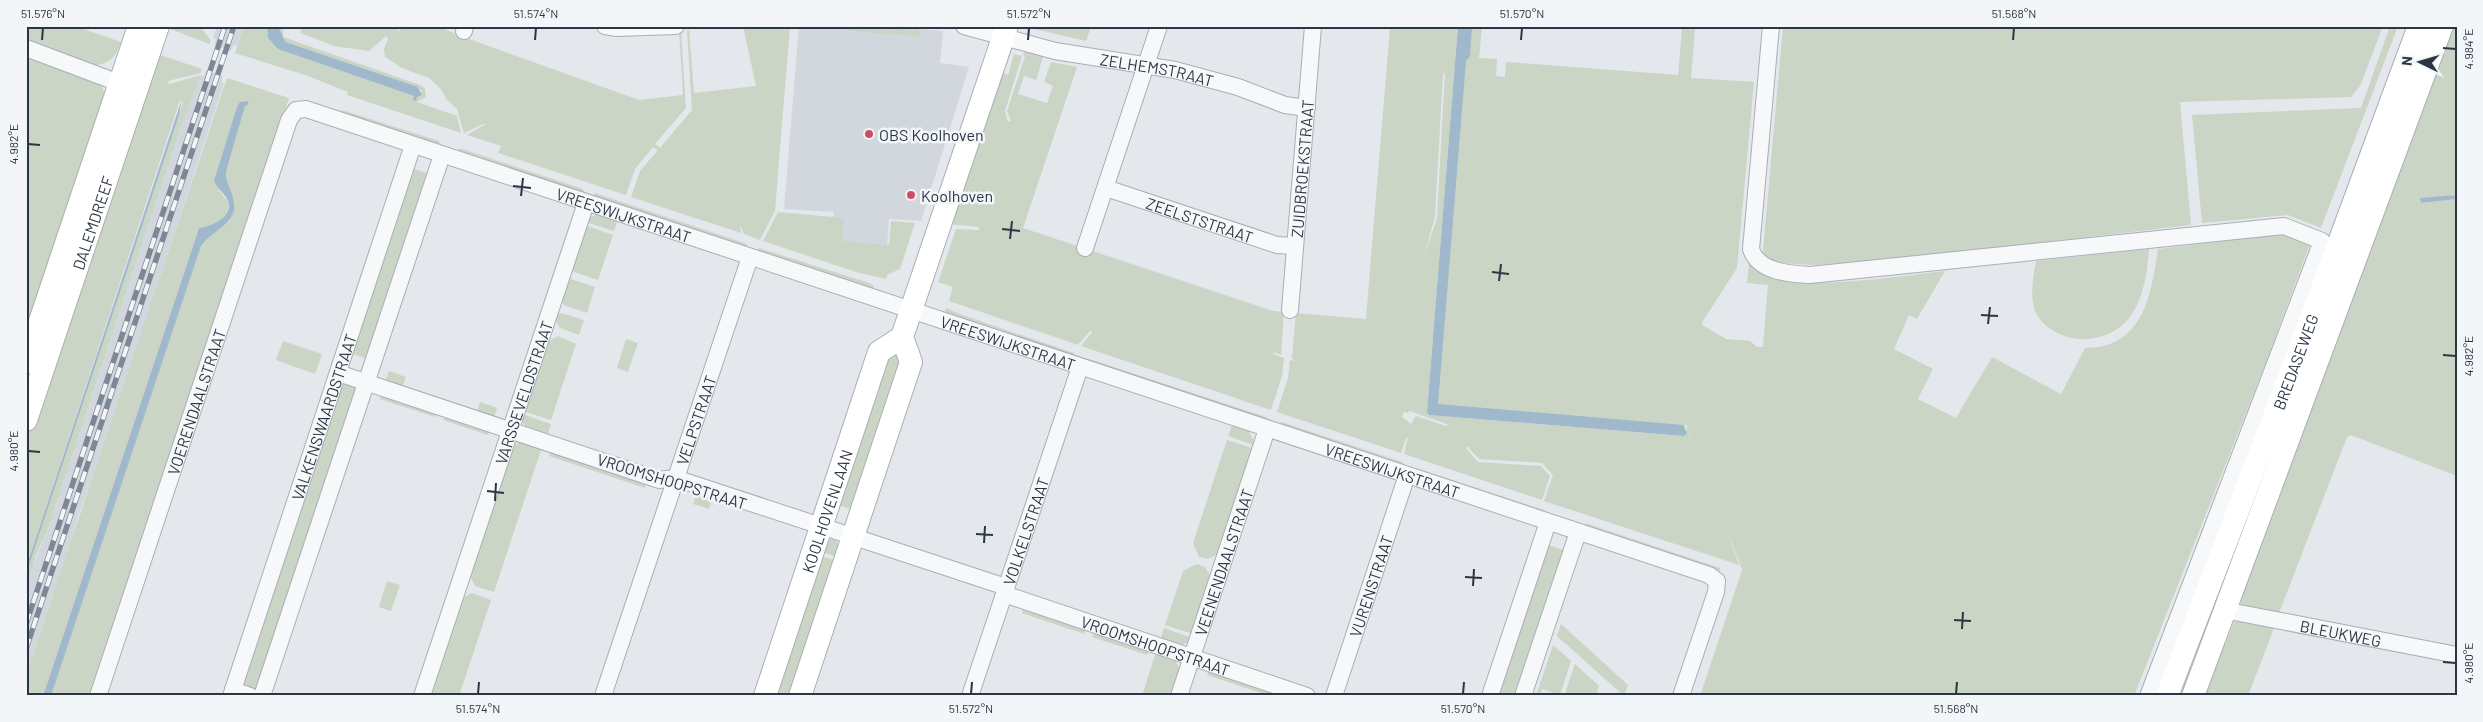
<svg xmlns="http://www.w3.org/2000/svg" width="2483" height="722" viewBox="0 0 2483 722" font-family="Barlow,sans-serif">
  <style>
    .built { fill: #d2d7dd }
    .green { fill: #cad5c5; fill-rule: evenodd }
    .water { fill: #9fb8cb }
    .lines { fill: none; stroke-linecap: round; stroke-linejoin: round }
    .stream { stroke: #9fb8cb; stroke-width: 4.5 }
    .street-casing { stroke: #a9aeb6; stroke-width: 18 }
    .secondary-casing { stroke: #a9aeb6; stroke-width: 24 }
    .street { stroke: #f6f8fa; stroke-width: 16 }
    .secondary { stroke: #fff; stroke-width: 22 }
    .rail-casing { stroke: #7d8895; stroke-width: 5.5 }
    .rail { stroke: #f3f6f9; stroke-width: 4; stroke-dasharray: 11; stroke-linecap: butt }
    .ticks { fill: none; stroke: #2b3644; stroke-width: 2 }
    .poi-dot { fill: #ce4b68; stroke: #f3f6f9; stroke-width: 2 }
    .labels { text-anchor: middle; dominant-baseline: central; stroke-width: 5; stroke-linejoin: round; paint-order: stroke }
    .street-label { font-size: 16px; fill: #2b3644; stroke: #f3f6f9 }
    .poi-label { font-size: 16px; fill: #2b3644; stroke: #f3f6f9; text-anchor: start }
    .neatline { fill: none; stroke: #2b3644; stroke-width: 2 }
    .ticks-label { font-size: 12px; text-anchor: middle; fill: #2b3644 }
  </style>
  <rect width="100%" height="100%" fill="#e4e7eb"/>
  <g class="built">
    <polygon points="217,26 244,26 237,46 234,45 231,51 214,45 216,39 213,38"/>
    <polygon points="799,26 882,26 943,31 940,63 969,67 921,221 889,219 887,246 832,241 834,212 784,209"/>
    <polygon points="206,70 223,76 221,82 224,83 108,435 79,514 60,580 53,594 26,675 26,591 33,566 48,528 182,123 201,75 204,76"/>
  </g>
  <g class="green">
    <path d="M 26,26 L 75,26 L 121,42 C 116,58 107,66 90,65 L 26,42 Z"/>
    <polygon points="163,26 200,26 211,41 209,44"/>
    <polygon points="244,26 267,26 268,38 278,49 414,96 413,100 422,91 418,87 283,41 278,36 278,26 283,26 283,37 420,85 425,88 426,97 417,102 457,116 461,133 347,95 348,92 308,76 235,53"/>
    <polygon points="302,26 392,26 401,32 397,26 437,26 461,36 461,42 464,36 469,37 472,26 469,39 639,100 683,95 679,32 681,31 686,108 655,144 660,148 692,110 687,30 689,30 694,93 756,86 743,26 790,26 775,211 760,240 744,234 740,225 741,233 631,197 640,171 658,150 653,147 635,169 626,195 498,153 501,146 467,135 486,124 483,124 464,133 457,109 447,100 440,88 429,78 402,68 385,57 384,49 388,39 386,36 369,51 334,46 300,33"/>
    <polygon points="854,26 908,33 868,26 890,26 908,31 909,26 914,26 909,33 914,31 915,26 920,26 918,49 918,36 849,31"/>
    <polygon points="1022,26 1090,26 1091,27 1086,41"/>
    <path d="M 1390,26 L 1458,26 L 1427,412 L 1429,415 L 1683,436 L 1686,433 L 1686,426 L 1693,443 L 1686,424 L 1683,430 L 1429,407 L 1469,26 L 1482,26 L 1479,58 L 1497,59 L 1496,76 L 1505,77 L 1506,62 L 1678,75 L 1682,28 L 1695,28 L 1691,78 L 1754,82 L 1737,268 L 1703,321 L 1702,325 L 1726,339 L 1750,341 L 1757,347 L 1763,347 L 1768,285 L 1747,283 L 1749,262 C 1755,267 1761,274 1768,276 C 1809,291 1899,276 1945,271 L 1917,319 L 1909,315 L 1894,349 L 1933,369 L 1918,399 L 1956,418 L 1992,357 L 2061,394 L 2085,348 C 2143,348 2151,296 2158,249 L 2290,233 L 2311,241 L 2268,357 L 2134,696 L 1700,696 L 1742,570 L 1726,527 L 1739,565 L 1544,501 L 1553,475 L 1542,463 L 1479,459 L 1467,446 L 1466,448 L 1478,462 L 1541,466 L 1550,476 L 1542,500 L 1404,454 L 1408,438 L 1406,438 L 1401,453 L 1277,412 L 1288,378 L 1290,360 L 1295,361 L 1292,358 L 1296,313 L 1366,319 ZM 1445,72 L 1437,218 L 1423,259 L 1435,217 L 1443,74 ZM 1409,411 L 1447,424 L 1448,424 L 1446,426 L 1416,416 L 1411,424 L 1402,417 L 1404,412 L 1408,413 Z"/>
    <polygon points="1783,26 2383,26 2360,86 2351,97 2180,102 2191,225 1881,261 1813,265 1762,262"/>
    <polygon points="2390,26 2398,26 2321,228 2288,215 2202,223 2192,115 2361,108"/>
    <polygon points="2450,26 2457,26 2457,195 2420,199 2421,203 2457,199 2457,476 2351,435 2347,437 2279,613 2457,646 2457,651 2244,611 2241,602 2243,597 2238,595"/>
    <polygon points="1025,50 1044,54 1036,80 1024,76 1018,94 1047,103 1053,86 1044,82 1051,62 1077,67 1023,228 1273,311 1284,312 1281,355 1274,352 1273,354 1284,358 1282,376 1271,410 1081,346 1092,332 1091,330 1078,345 949,301 953,287 938,282 956,229 979,230 979,227 949,224 1001,73 1008,75 1014,54 1022,56 1005,111 1008,122 1011,121 1007,111 1025,56 1023,55"/>
    <polygon points="154,53 202,69 201,73 168,81 169,84 201,75 182,123 48,528 36,555 26,591 26,574 183,102 180,100 26,568 26,432"/>
    <polygon points="26,57 100,83 108,99 26,349"/>
    <path d="M 227,78 L 289,98 L 90,696 L 51,696 L 201,246 C 210,232 227,228 233,213 L 226,172 L 245,106 L 237,107 L 219,190 L 228,202 C 230,219 213,226 199,228 L 43,696 L 26,696 L 26,675 Z"/>
    <polygon points="342,110 439,141 441,147 341,112"/>
    <polygon points="459,148 583,189 585,194 458,154"/>
    <polygon points="411,168 432,175 370,360 350,353"/>
    <polygon points="595,193 747,244 748,248 592,198"/>
    <polygon points="778,212 844,218 842,241 889,245 891,221 915,223 900,269 887,275 886,279 856,272 763,241"/>
    <polygon points="599,213 618,219 614,231 586,222 587,219"/>
    <polygon points="585,225 613,235 598,280 574,272 571,267"/>
    <polygon points="759,248 869,283 874,286 872,291 755,253"/>
    <path d="M 2149,249 C 2147,272 2144,299 2129,318 C 2107,346 2060,346 2039,318 C 2028,303 2033,278 2036,261 Z"/>
    <polygon points="571,279 595,287 587,313 564,305 560,299 566,282"/>
    <polygon points="946,308 962,315 1074,353 1073,358 944,315"/>
    <polygon points="561,313 584,320 579,335 560,328 554,317"/>
    <polygon points="558,336 576,344 551,420 523,411 546,343"/>
    <polygon points="626,339 638,343 628,372 617,368"/>
    <polygon points="283,341 322,354 315,374 276,360"/>
    <polygon points="896,347 907,362 857,511 832,503 882,354"/>
    <polygon points="1089,359 1266,417 1268,421 1087,362"/>
    <polygon points="389,371 406,377 402,388 385,382"/>
    <polygon points="349,383 353,385 358,396 261,686 250,692 246,690 241,679 337,389"/>
    <polygon points="381,394 437,412 435,417 380,399"/>
    <polygon points="480,402 497,408 494,418 477,413"/>
    <polygon points="522,414 551,424 547,436 527,430 521,418"/>
    <polygon points="445,415 490,430 488,435 443,420"/>
    <polygon points="1282,422 1402,462 1407,467 1277,424"/>
    <polygon points="1232,425 1249,431 1256,446 1228,436"/>
    <polygon points="1227,440 1255,449 1220,553 1208,559 1199,557 1193,543"/>
    <polygon points="523,441 542,447 494,592 475,586 469,574 511,447"/>
    <polygon points="551,450 647,482 645,488 549,456"/>
    <polygon points="1416,468 1544,510 1547,516 1414,470"/>
    <polygon points="697,493 712,498 709,509 693,504"/>
    <polygon points="1588,524 1720,568 1720,574 1584,525"/>
    <polygon points="832,539 836,540 843,554 842,559 817,550 818,546"/>
    <polygon points="1546,544 1566,551 1518,696 1495,696"/>
    <polygon points="816,554 840,562 796,696 768,696"/>
    <polygon points="1197,564 1205,567 1212,579 1193,634 1165,625 1183,571"/>
    <polygon points="387,581 400,585 391,611 379,607"/>
    <polygon points="472,593 491,600 459,696 428,696 460,599"/>
    <polygon points="1024,608 1086,629 1084,634 1022,613"/>
    <polygon points="2242,618 2457,658 2457,663 2274,628 2248,696 2200,696 2220,644 2225,645 2234,622"/>
    <polygon points="1561,624 1628,685 1624,696 1557,636"/>
    <polygon points="1164,628 1192,638 1192,640 1178,647 1160,641"/>
    <polygon points="1094,632 1149,650 1147,655 1092,637"/>
    <polygon points="1553,645 1571,661 1560,695 1542,689 1540,696 1536,696"/>
    <polygon points="1156,652 1174,658 1181,672 1173,696 1142,696"/>
    <polygon points="1575,664 1599,686 1596,696 1564,696"/>
    <polygon points="1209,670 1287,696 1270,696 1207,675"/>
  </g>
  <g class="water">
    <polygon points="267,26 278,26 278,36 283,41 418,87 422,95 417,97 416,101 413,100 414,96 278,49 268,38"/>
    <polygon points="1458,26 1472,26 1470,56 1466,61 1438,404 1683,425 1687,433 1684,436 1429,415 1427,412"/>
    <polygon points="182,99 179,115 26,574 26,568"/>
    <path d="M 247,101 L 249,104 L 245,106 L 226,172 C 226,184 233,192 234,203 C 237,224 211,231 201,246 L 51,696 L 43,696 L 199,228 C 213,226 237,215 226,197 C 222,191 217,188 214,181 L 237,107 L 240,102 Z"/>
    <polygon points="2457,195 2457,199 2421,203 2420,198"/>
  </g>
  <g class="lines">
    <polyline class="stream" points="275,26 284,44"/>
    <g class="street-casing">
      <g id="street">
        <polyline points="605,26 617,28 676,26"/>
        <path id="s1" d="M 964,26 L 1055,51 L 1175,70 L 1238,87 L 1285,105 L 1307,108"/>
        <path d="M 1771,26 L 1751,249 C 1758,272 1790,274 1810,275 L 2284,226 L 2322,241 L 2148,696"/>
        <polyline points="464,31 465,26"/>
        <polyline points="26,48 119,83"/>
        <path id="s2" d="M 1106,188 L 1277,245 L 1295,246"/>
        <polyline points="1085,248 1159,26"/>
        <path id="s3" d="M 1290,310 L 1313,26"/>
        <polyline points="338,373 659,480 675,478 1006,587"/>
        <path id="s4" d="M 1004,594 L 1307,696"/>
        <path id="s5" d="M 2224,610 L 2457,655"/>
        <polyline points="233,690 250,696"/>
        <path id="s6" d="M 98,696 L 289,120 L 296,110 L 306,109 L 1709,575 L 1717,581 L 1716,592 L 1681,696"/>
        <path id="s7" d="M 231,696 L 413,145"/>
        <polyline points="262,696 442,155"/>
        <path id="s8" d="M 422,696 L 586,203"/>
        <path id="s9" d="M 603,696 L 750,257"/>
        <path id="s10" d="M 970,696 L 1080,367"/>
        <path id="s11" d="M 1179,696 L 1267,429"/>
        <path id="s12" d="M 1334,696 L 1407,475"/>
        <polyline points="1490,696 1548,522"/>
        <polyline points="1523,696 1578,532"/>
      </g>
    </g>
    <g class="secondary-casing">
      <g id="secondary">
        <polyline points="26,363 139,26"/>
        <path id="s13" d="M 26,420 L 158,26"/>
        <path id="s14" d="M 765,696 L 879,352 L 902,337"/>
        <polyline points="800,696 911,362 902,337 1007,26"/>
        <path id="s15" d="M 2167,696 L 2287,383 L 2419,26"/>
        <polyline points="2193,696 2442,26"/>
      </g>
    </g>
    <use href="#street" class="street"/>
    <use href="#secondary" class="secondary"/>
    <g class="rail-casing">
      <g id="rail">
        <polyline points="26,624 225,26"/>
        <polyline points="26,649 234,26"/>
      </g>
    </g>
    <use href="#rail" class="rail"/>
  </g>
  <path class="ticks" d="M 42,40 L 43,28M 535,40 L 536,28M 1028,40 L 1029,28M 1521,40 L 1522,28M 2013,40 L 2014,28M 2443,48 L 2456,49M 28,144 L 40,145M 513,186 L 531,188M 521,196 L 523,178M 1002,229 L 1020,231M 1010,239 L 1012,221M 1492,272 L 1509,274M 1499,281 L 1501,264M 1981,315 L 1998,316M 1988,324 L 1990,307M 2443,355 L 2456,356M 28,451 L 40,452M 487,491 L 504,493M 495,501 L 496,483M 976,534 L 993,535M 984,543 L 985,526M 1465,577 L 1482,578M 1473,586 L 1474,569M 1954,620 L 1971,621M 1962,629 L 1963,612M 2443,662 L 2456,663M 478,694 L 479,682M 971,694 L 972,682M 1463,694 L 1464,682M 1956,694 L 1957,682"/>
  <g class="poi-dot">
    <circle cx="869" cy="134" r="5"/>
    <circle cx="911" cy="195" r="5"/>
  </g>
  <g class="labels">
    <g class="street-label">
      <text stroke="none"><textPath href="#s1" startOffset="198">ZELHEMSTRAAT</textPath></text>
      <text stroke="none"><textPath href="#s3" startOffset="142">ZUIDBROEKSTRAAT</textPath></text>
      <text stroke="none"><textPath href="#s6" startOffset="964">VREESWIJKSTRAAT</textPath></text>
      <text stroke="none"><textPath href="#s2" startOffset="99">ZEELSTSTRAAT</textPath></text>
      <text stroke="none"><textPath href="#s13" startOffset="208">DALEMDREEF</textPath></text>
      <text stroke="none"><textPath href="#s6" startOffset="1369">VREESWIJKSTRAAT</textPath></text>
      <text stroke="none"><textPath href="#s15" startOffset="358">BREDASEWEG</textPath></text>
      <text stroke="none"><textPath href="#s8" startOffset="320">VARSSEVELDSTRAAT</textPath></text>
      <text stroke="none"><textPath href="#s6" startOffset="310">VOERENDAALSTRAAT</textPath></text>
      <text stroke="none"><textPath href="#s7" startOffset="294">VALKENSWAARDSTRAAT</textPath></text>
      <text stroke="none"><textPath href="#s9" startOffset="291">VELPSTRAAT</textPath></text>
      <text stroke="none"><textPath href="#s6" startOffset="1774">VREESWIJKSTRAAT</textPath></text>
      <text transform="translate(672 481) rotate(17)">VROOMSHOOPSTRAAT</text>
      <text stroke="none"><textPath href="#s14" startOffset="195">KOOLHOVENLAAN</textPath></text>
      <text stroke="none"><textPath href="#s10" startOffset="174">VOLKELSTRAAT</textPath></text>
      <text stroke="none"><textPath href="#s11" startOffset="141">VEENENDAALSTRAAT</textPath></text>
      <text stroke="none"><textPath href="#s12" startOffset="116">VURENSTRAAT</textPath></text>
      <text stroke="none"><textPath href="#s5" startOffset="119">BLEUKWEG</textPath></text>
      <text stroke="none"><textPath href="#s4" startOffset="160">VROOMSHOOPSTRAAT</textPath></text>
    </g>
    <g class="poi-label">
      <text x="879" y="134">OBS Koolhoven</text>
      <text x="921" y="195">Koolhoven</text>
    </g>
  </g>
  <rect width="2483" height="722" fill="none" stroke="#f3f6f9" stroke-width="55"/>
  <g transform="translate(2420 62) rotate(275)" stroke="#f3f6f9" stroke-width="4" paint-order="stroke">
  <path d="M0-4L9 19L0 12L-9 19Z" fill="#2b3644"/>
  <text y="-8" font-size="14" font-weight="bold" text-anchor="middle" fill="#2b3644">N</text>
  </g>
  <rect x="28" y="28" width="2428" height="666" class="neatline"/>
  <g class="ticks-label">
    <text x="43" y="18">51.576°N</text>
    <text x="536" y="18">51.574°N</text>
    <text x="1029" y="18">51.572°N</text>
    <text x="1522" y="18">51.570°N</text>
    <text x="2014" y="18">51.568°N</text>
    <text transform="translate(2469 49) rotate(-90)" y="4">4.984°E</text>
    <text transform="translate(14 144) rotate(-90)" y="4">4.982°E</text>
    <text transform="translate(2469 356) rotate(-90)" y="4">4.982°E</text>
    <text transform="translate(14 451) rotate(-90)" y="4">4.980°E</text>
    <text transform="translate(2469 663) rotate(-90)" y="4">4.980°E</text>
    <text x="478" y="713">51.574°N</text>
    <text x="971" y="713">51.572°N</text>
    <text x="1463" y="713">51.570°N</text>
    <text x="1956" y="713">51.568°N</text>
  </g>
</svg>
